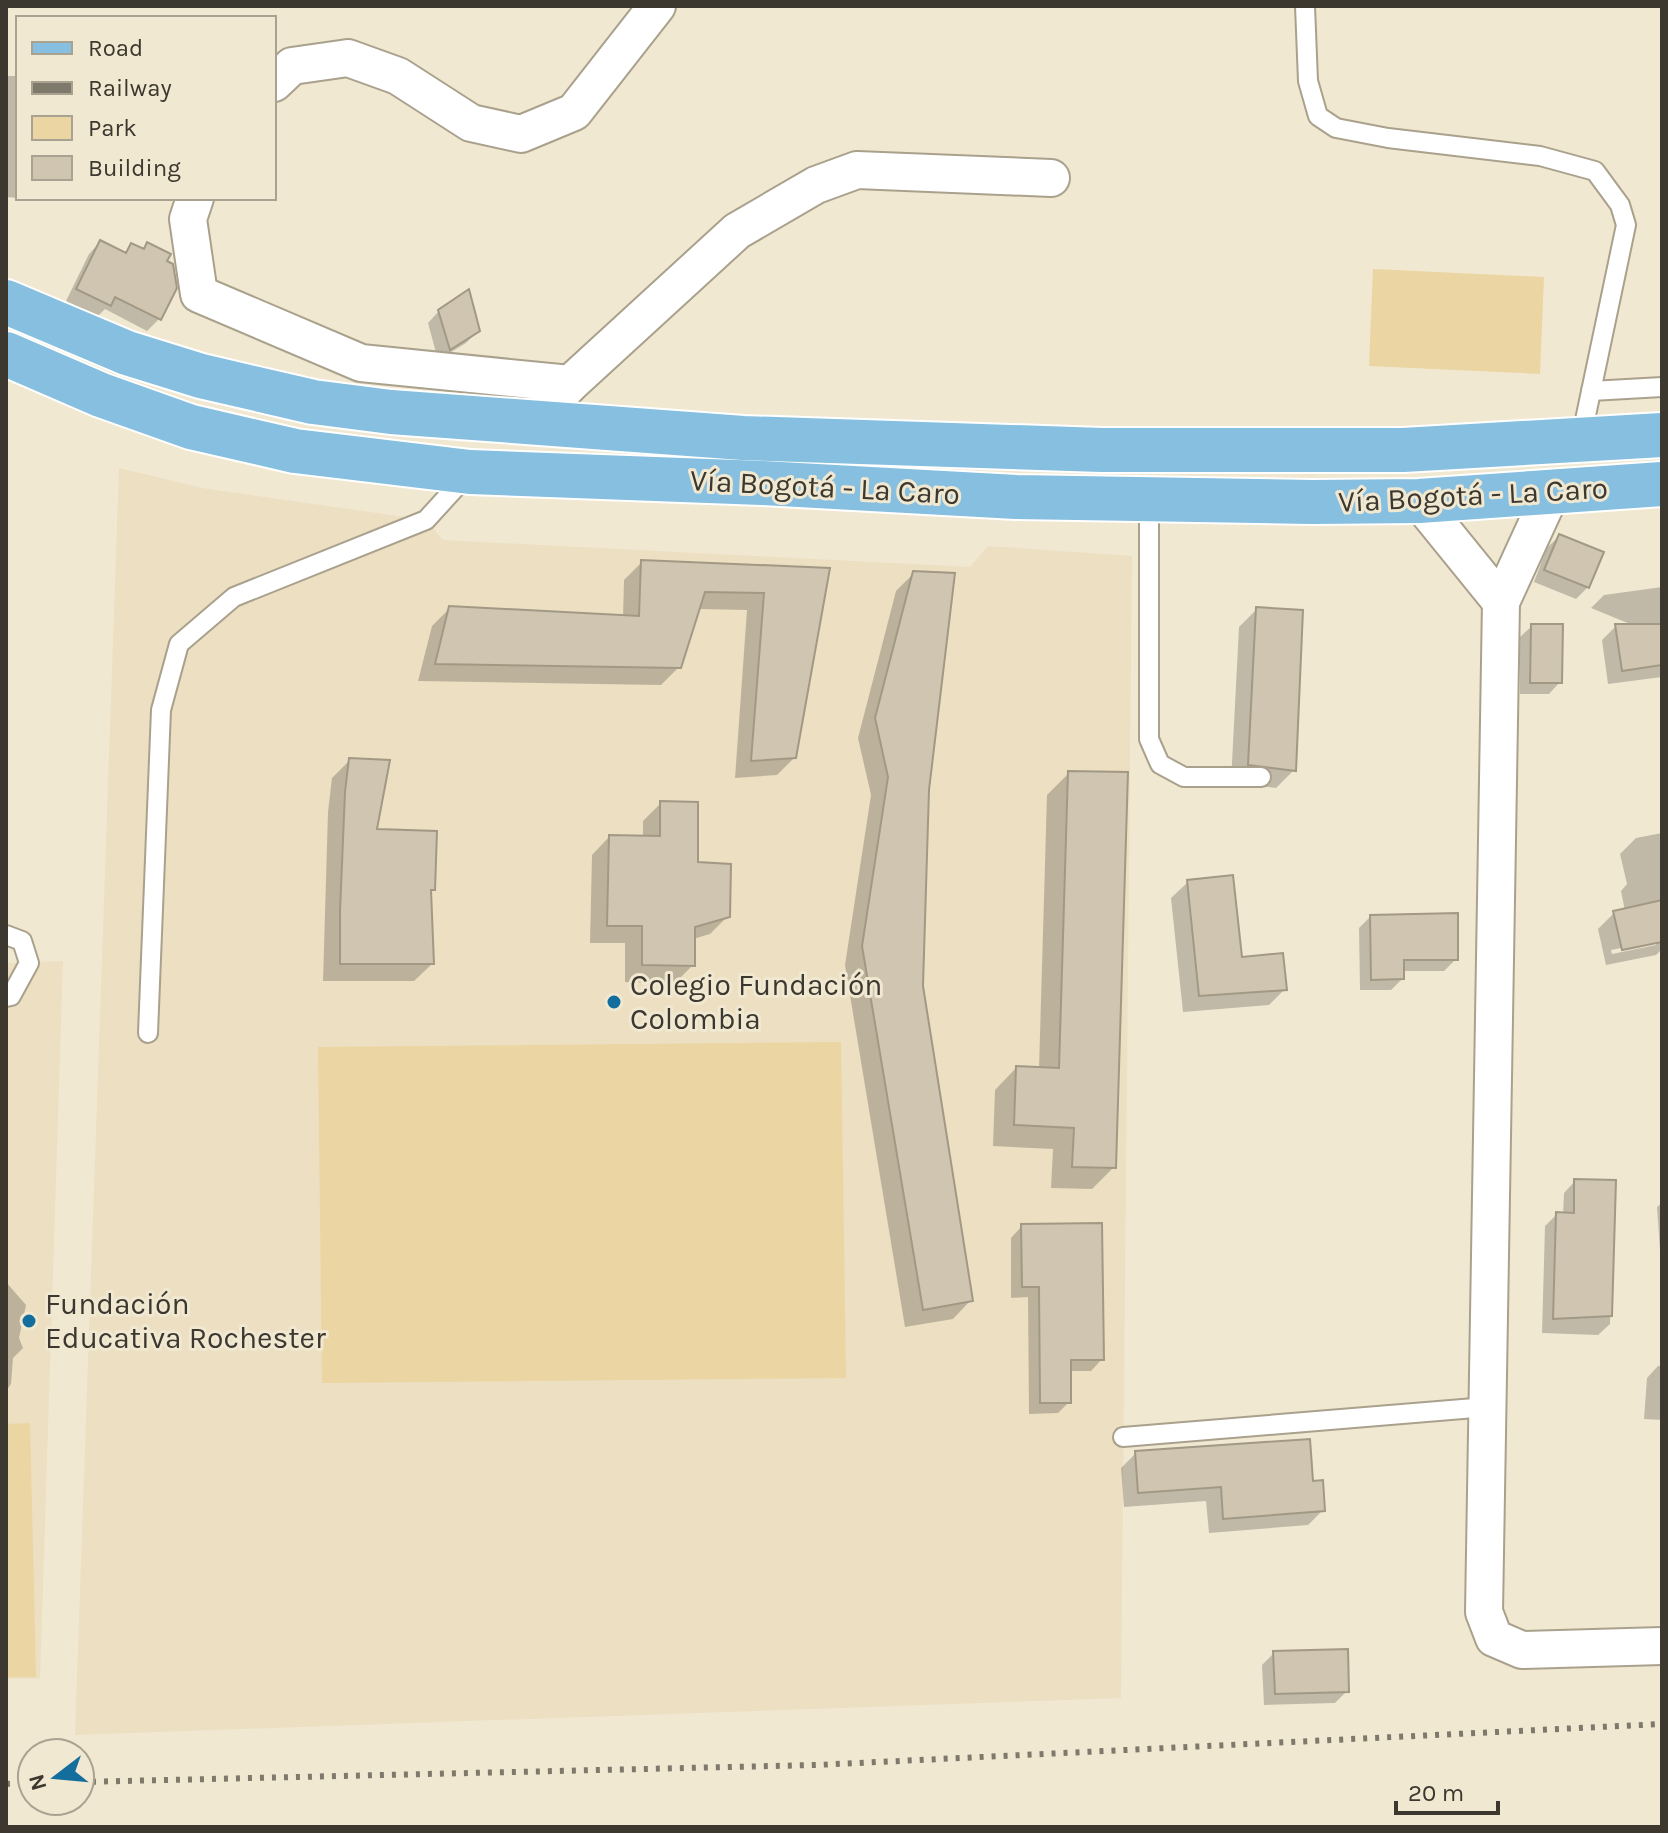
<svg xmlns="http://www.w3.org/2000/svg" width="1668" height="1833" viewBox="0 0 1668 1833" font-family="Karla,sans-serif">
  <style>
    .built { fill: #ecdfc2 }
    .green { fill: #ebd5a2 }
    .shadow { fill: #0003; fill-rule: evenodd }
    .building { fill: #cfc5b1; stroke: #a29985; stroke-width: 2 }
    .lines { fill: none; stroke-linecap: round; stroke-linejoin: round }
    .service-casing { stroke: #aaa18d; stroke-width: 22 }
    .minor-casing { stroke: #aaa18d; stroke-width: 40 }
    .primary-casing { stroke: #fff; stroke-width: 48 }
    .service { stroke: #fff; stroke-width: 18 }
    .minor { stroke: #fff; stroke-width: 36 }
    .primary { stroke: #86bfdf; stroke-width: 44 }
    .rail { stroke: #7f796c; stroke-width: 6; stroke-dasharray: 4 8; stroke-linecap: butt }
    .poi-dot { fill: #136e9d; stroke: #f1e8d2; stroke-width: 3 }
    .labels { text-anchor: middle; dominant-baseline: central; stroke-width: 6; stroke-linejoin: round; paint-order: stroke }
    .street-label { font-size: 30px; fill: #3c382f; stroke: #f1e8d2 }
    .poi-label { font-size: 30px; fill: #3c382f; stroke: #f1e8d2; text-anchor: start }
  </style>
  <rect width="100%" height="100%" fill="#f1e8d2"/>
  <g class="built">
    <polygon points="119,468 202,488 426,520 443,540 970,567 988,546 1132,556 1121,1698 75,1735"/>
    <polygon points="63,961 40,1679 6,1679 6,963"/>
  </g>
  <g class="green">
    <polygon points="1373,269 1544,277 1540,374 1369,366"/>
    <polygon points="841,1042 846,1378 322,1383 318,1047"/>
    <polygon points="30,1423 36,1677 6,1677 6,1424"/>
  </g>
  <g class="shadow">
    <polygon points="6,76 18,76 18,198 6,197"/>
    <polygon points="100,242 123,254 131,246 141,250 147,245 165,262 175,287 159,319 147,331 105,309 97,317 66,301 89,254"/>
    <polygon points="439,311 478,331 466,343 438,360 428,323"/>
    <polygon points="1559,536 1588,587 1576,599 1534,582 1547,548"/>
    <polygon points="642,562 828,570 795,757 777,775 735,778 747,610 698,609 679,667 661,685 418,681 432,626 450,608 623,617 624,580"/>
    <polygon points="914,573 927,790 921,986 970,1301 953,1319 905,1327 845,965 871,795 858,738 896,591"/>
    <polygon points="1662,587 1662,677 1608,684 1602,640 1616,626 1635,626 1591,608 1604,595"/>
    <polygon points="1257,609 1294,770 1276,788 1231,782 1239,627"/>
    <polygon points="1532,626 1560,682 1549,694 1520,694 1520,637"/>
    <polygon points="350,760 375,831 433,889 429,893 432,964 414,981 323,981 328,812 332,778"/>
    <polygon points="1069,773 1114,1167 1092,1189 1051,1188 1053,1149 993,1146 995,1090 1016,1068 1039,1069 1047,795"/>
    <polygon points="661,803 728,916 710,934 693,939 693,965 675,983 625,982 625,943 590,943 592,855 609,837 643,838 643,821"/>
    <path d="M 1662,833 L 1662,949 L 1656,955 L 1606,965 L 1598,929 L 1614,913 L 1625,911 L 1621,891 L 1627,884 L 1620,854 L 1636,838 ZM 1656,941 L 1656,945 L 1612,954 L 1611,950 Z"/>
    <polygon points="1188,882 1240,959 1285,989 1269,1005 1183,1012 1171,898"/>
    <polygon points="1370,917 1456,959 1444,971 1402,971 1402,979 1391,990 1360,990 1359,928"/>
    <polygon points="1575,1181 1614,1182 1610,1324 1598,1335 1542,1333 1545,1226 1557,1214 1563,1215 1564,1193"/>
    <polygon points="1662,1203 1662,1265 1661,1265 1657,1207"/>
    <polygon points="1022,1226 1102,1359 1091,1371 1069,1371 1069,1402 1058,1413 1029,1414 1028,1297 1011,1298 1011,1238"/>
    <polygon points="6,1282 26,1305 19,1338 23,1348 13,1358 11,1384 6,1391"/>
    <polygon points="1658,1366 1662,1366 1662,1420 1644,1419 1647,1378"/>
    <polygon points="1136,1453 1311,1483 1323,1510 1308,1525 1209,1533 1206,1501 1124,1507 1121,1468"/>
    <polygon points="1274,1653 1347,1691 1335,1703 1264,1705 1262,1665"/>
  </g>
  <g class="building">
    <polygon points="100,240 126,253 131,243 144,249 147,242 171,254 167,261 173,264 177,288 161,320 115,297 111,306 76,289"/>
    <polygon points="469,289 480,331 450,350 438,310"/>
    <polygon points="1559,534 1604,552 1589,588 1544,570"/>
    <polygon points="641,560 830,568 796,758 751,761 764,593 705,592 681,668 435,664 449,606 639,616"/>
    <polygon points="913,571 955,573 929,790 923,986 973,1301 923,1310 862,946 888,777 875,718"/>
    <polygon points="1256,607 1303,610 1296,771 1248,765"/>
    <polygon points="1531,624 1563,624 1562,683 1530,683"/>
    <polygon points="1615,624 1662,624 1662,665 1622,671"/>
    <polygon points="349,758 390,760 377,829 437,831 435,890 431,890 434,964 340,964 340,911 345,792"/>
    <polygon points="1068,771 1128,772 1116,1168 1072,1167 1074,1128 1014,1125 1016,1066 1059,1068"/>
    <polygon points="660,801 698,802 698,862 731,864 730,917 695,927 695,966 642,965 642,926 607,926 609,835 660,836"/>
    <polygon points="1233,875 1242,957 1283,953 1287,990 1199,996 1187,880"/>
    <polygon points="1662,900 1662,942 1622,950 1613,911"/>
    <polygon points="1458,913 1458,960 1404,960 1404,979 1371,980 1370,915"/>
    <polygon points="1574,1179 1616,1180 1612,1316 1553,1319 1556,1212 1574,1213"/>
    <polygon points="1102,1223 1104,1360 1071,1360 1071,1403 1040,1403 1039,1287 1022,1287 1021,1224"/>
    <polygon points="1310,1439 1313,1481 1323,1480 1325,1511 1223,1519 1221,1487 1138,1493 1135,1451"/>
    <polygon points="1348,1649 1349,1692 1275,1694 1273,1651"/>
  </g>
  <g class="lines">
    <g class="service-casing">
      <g id="service">
        <polyline points="1305,6 1308,81 1318,116 1336,128 1388,138 1540,156 1595,171 1620,205 1626,225 1581,439"/>
        <polyline points="1591,391 1662,387"/>
        <polyline points="1149,498 1149,739 1160,764 1184,777 1261,777"/>
        <polyline points="6,935 22,941 29,963 11,996 6,997"/>
        <polyline points="148,1033 161,710 179,644 234,597 426,520 468,474"/>
        <polyline points="1123,1437 1487,1407"/>
      </g>
    </g>
    <g class="minor-casing">
      <g id="minor">
        <polyline points="274,83 292,66 348,58 398,76 471,123 521,134 574,112 657,6"/>
        <polyline points="195,198 188,219 199,294 361,363 570,384"/>
        <polyline points="532,423 570,384 737,231 816,185 857,170 1051,178"/>
        <polyline points="1551,493 1501,602 1484,1612 1494,1638 1522,1650 1662,1646"/>
        <polyline points="1419,501 1501,602"/>
      </g>
    </g>
    <g class="primary-casing">
      <g id="primary">
        <polyline points="6,302 127,353 201,376 313,402 391,412 743,438 1102,450 1403,450 1662,435"/>
        <polyline points="6,354 101,395 191,427 295,451 470,472 762,483 1016,497 1312,502 1419,501 1662,484"/>
      </g>
    </g>
    <use href="#service" class="service"/>
    <use href="#minor" class="minor"/>
    <use href="#primary" class="primary"/>
    <g class="rail">
      <polyline points="80,1782 816,1765 1662,1724"/>
      <polyline points="6,1784 32,1783"/>
    </g>
  </g>
  <g class="poi-dot">
    <circle cx="614" cy="1002" r="8"/>
    <circle cx="29" cy="1321" r="8"/>
  </g>
  <g class="labels">
    <g class="street-label">
      <text transform="translate(825 487) rotate(3)">Vía Bogotá - La Caro</text>
      <text transform="translate(1473 495) rotate(-3)">Vía Bogotá - La Caro</text>
    </g>
    <g class="poi-label">
      <text x="630" y="985">Colegio Fundación<tspan x="630" dy="34">Colombia</tspan></text>
      <text x="45" y="1304">Fundación<tspan x="45" dy="34">Educativa Rochester</tspan></text>
    </g>
  </g>
  <rect width="1668" height="1833" fill="none" stroke="#3c382f" stroke-width="16"/>
  <rect x="16" y="16" width="260" height="184" fill="#f1e8d2" stroke="#a9a291" stroke-width="2"/>
  <rect x="32" y="42" width="40" height="12" fill="#86bfdf" stroke="#a9a291" stroke-width="2"/>
  <text x="88" y="56" font-size="24" fill="#3c382f">Road</text>
  <rect x="32" y="82" width="40" height="12" fill="#7f796c" stroke="#a9a291" stroke-width="2"/>
  <text x="88" y="96" font-size="24" fill="#3c382f">Railway</text>
  <rect x="32" y="116" width="40" height="24" fill="#ebd5a2" stroke="#a9a291" stroke-width="2"/>
  <text x="88" y="136" font-size="24" fill="#3c382f">Park</text>
  <rect x="32" y="156" width="40" height="24" fill="#cfc5b1" stroke="#a9a291" stroke-width="2"/>
  <text x="88" y="176" font-size="24" fill="#3c382f">Building</text>
  <g transform="translate(56 1777) rotate(254)"><circle r="38" fill="#f1e8d2" stroke="#a9a291" stroke-width="2"/>
  <path d="M0-6L14 30L0 20L-14 30Z" fill="#136e9d"/>
  <text y="-12" font-size="22" font-weight="bold" text-anchor="middle" fill="#3c382f">N</text>
  </g>
  <path d="M1396 1801v12h102v-12" fill="none" stroke="#3c382f" stroke-width="4"/>
  <text x="1408" y="1801" font-size="24" fill="#3c382f" stroke="#f1e8d2" stroke-width="6" paint-order="stroke">20 m</text>
</svg>
